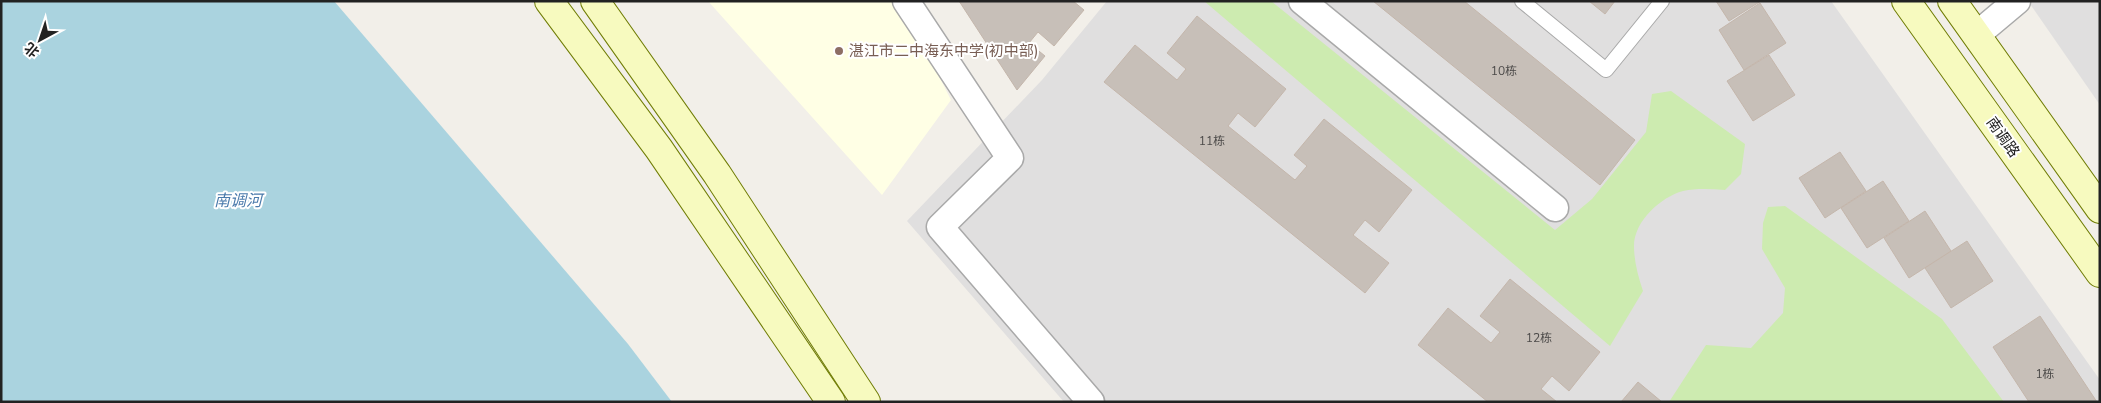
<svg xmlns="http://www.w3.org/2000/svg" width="2101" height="403" viewBox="0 0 2101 403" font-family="'Nunito Sans','Noto Sans SC',sans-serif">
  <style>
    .residential { fill: #e0dfdf }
    .education { fill: #ffffe5 }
    .grass { fill: #cdebb0 }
    .water { fill: #aad3df }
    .building { fill: #c7bfb8; stroke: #c4b6ab }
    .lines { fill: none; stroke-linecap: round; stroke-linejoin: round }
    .lane-casing { stroke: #a9a9a9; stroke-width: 16 }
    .street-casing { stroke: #a9a9a9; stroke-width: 29 }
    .secondary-casing { stroke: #707d05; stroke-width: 30 }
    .lane { stroke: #fff; stroke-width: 14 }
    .street { stroke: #fff; stroke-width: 26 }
    .secondary { stroke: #f7fabf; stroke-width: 28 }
    .education-dot { fill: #8d6e63; stroke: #fff; stroke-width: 2 }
    .labels { text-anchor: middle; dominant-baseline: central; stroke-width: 4; stroke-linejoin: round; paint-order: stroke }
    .number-label { font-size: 12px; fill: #4b4948 }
    .education-label { font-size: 15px; fill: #785e54; stroke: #fff; text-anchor: start }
    .street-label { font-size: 15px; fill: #222; stroke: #fff }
    .water-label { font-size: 16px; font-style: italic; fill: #4a7aab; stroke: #fff }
  </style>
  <rect width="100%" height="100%" fill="#f2efe9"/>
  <g class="residential">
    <polygon points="1107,1 1831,1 2100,380 2100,402 1064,402 907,221 1042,80"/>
    <polygon points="2028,1 2100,1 2100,105"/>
  </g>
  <polygon class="education" points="708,1 901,1 951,100 882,195"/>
  <g class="grass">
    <path d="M 1204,1 L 1271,1 L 1555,230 L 1592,199 L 1646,132 L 1652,94 L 1671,91 L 1745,144 L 1741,174 L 1725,190 C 1711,189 1697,188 1683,191 C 1661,197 1634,221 1634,246 C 1634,261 1638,276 1643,291 L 1610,346 Z"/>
    <polygon points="1785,206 1942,319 2004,402 1669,402 1706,345 1751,348 1783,313 1785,288 1762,249 1763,223 1768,207"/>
  </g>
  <polygon class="water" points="1,1 334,1 628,344 672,402 1,402"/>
  <g class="building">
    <polygon points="959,1 1073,1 1084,10 1054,46 1038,32 1029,43 1045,56 1017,90"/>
    <polygon points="1373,1 1464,1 1635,140 1600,185"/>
    <polygon points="1589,1 1615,1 1605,14"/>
    <polygon points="1716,1 1761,1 1729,21"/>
    <polygon points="1760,3 1786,43 1744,70 1719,30"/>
    <polygon points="1197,16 1286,89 1255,127 1238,113 1228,126 1295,180 1307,166 1294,155 1324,119 1412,190 1379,232 1365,220 1353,235 1389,263 1365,293 1104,82 1135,45 1177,80 1186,69 1167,53"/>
    <polygon points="1769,55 1795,95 1753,121 1727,81"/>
    <polygon points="1840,152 1866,191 1825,218 1799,178"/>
    <polygon points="1883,181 1909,221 1867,248 1841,208"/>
    <polygon points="1925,211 1951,251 1909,278 1884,238"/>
    <polygon points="1967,241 1993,281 1951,308 1925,268"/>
    <polygon points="1510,279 1600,352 1569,391 1552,376 1541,389 1557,402 1488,402 1418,345 1448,308 1491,343 1500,332 1480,316"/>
    <polygon points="2040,316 2097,402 2029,402 1993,347"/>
    <polygon points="1638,382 1662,402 1621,402"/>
  </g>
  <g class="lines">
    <g class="lane-casing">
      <polyline id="lane" points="1522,1 1606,70 1662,1"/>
    </g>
    <g class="street-casing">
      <g id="street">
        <polyline points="906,1 1010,158 940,227 1091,402"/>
        <polyline points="1302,1 1555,208"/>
        <polyline points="1980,41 1980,32 2017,1"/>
      </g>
    </g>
    <g class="secondary-casing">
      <g id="secondary">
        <polyline points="549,1 659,149 831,402"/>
        <polyline points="595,1 717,174 866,402"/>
        <polyline points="1906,1 2100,273"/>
        <polyline points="1952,1 2100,209"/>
      </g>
    </g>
    <use href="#lane" class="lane"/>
    <use href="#street" class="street"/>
    <use href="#secondary" class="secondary"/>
  </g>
  <circle class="education-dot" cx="839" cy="51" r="5"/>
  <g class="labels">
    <g class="number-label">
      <text x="1504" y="71">10栋</text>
      <text x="1212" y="141">11栋</text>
      <text x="1539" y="338">12栋</text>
      <text x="2045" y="374">1栋</text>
    </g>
    <g class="education-label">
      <text x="849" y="51">湛江市二中海东中学(初中部)</text>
    </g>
    <g class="street-label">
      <text transform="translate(2003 137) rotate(55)">南调路</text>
    </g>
    <g class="water-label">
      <text x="238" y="201">南调河</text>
    </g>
  </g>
  <rect width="2101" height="403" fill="none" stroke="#222222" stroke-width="5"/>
  <g transform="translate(40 40) rotate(220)" stroke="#ffffff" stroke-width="4" paint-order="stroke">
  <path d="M0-4L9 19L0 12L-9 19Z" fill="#222222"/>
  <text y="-8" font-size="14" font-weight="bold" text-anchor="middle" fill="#222222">北</text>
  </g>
</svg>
